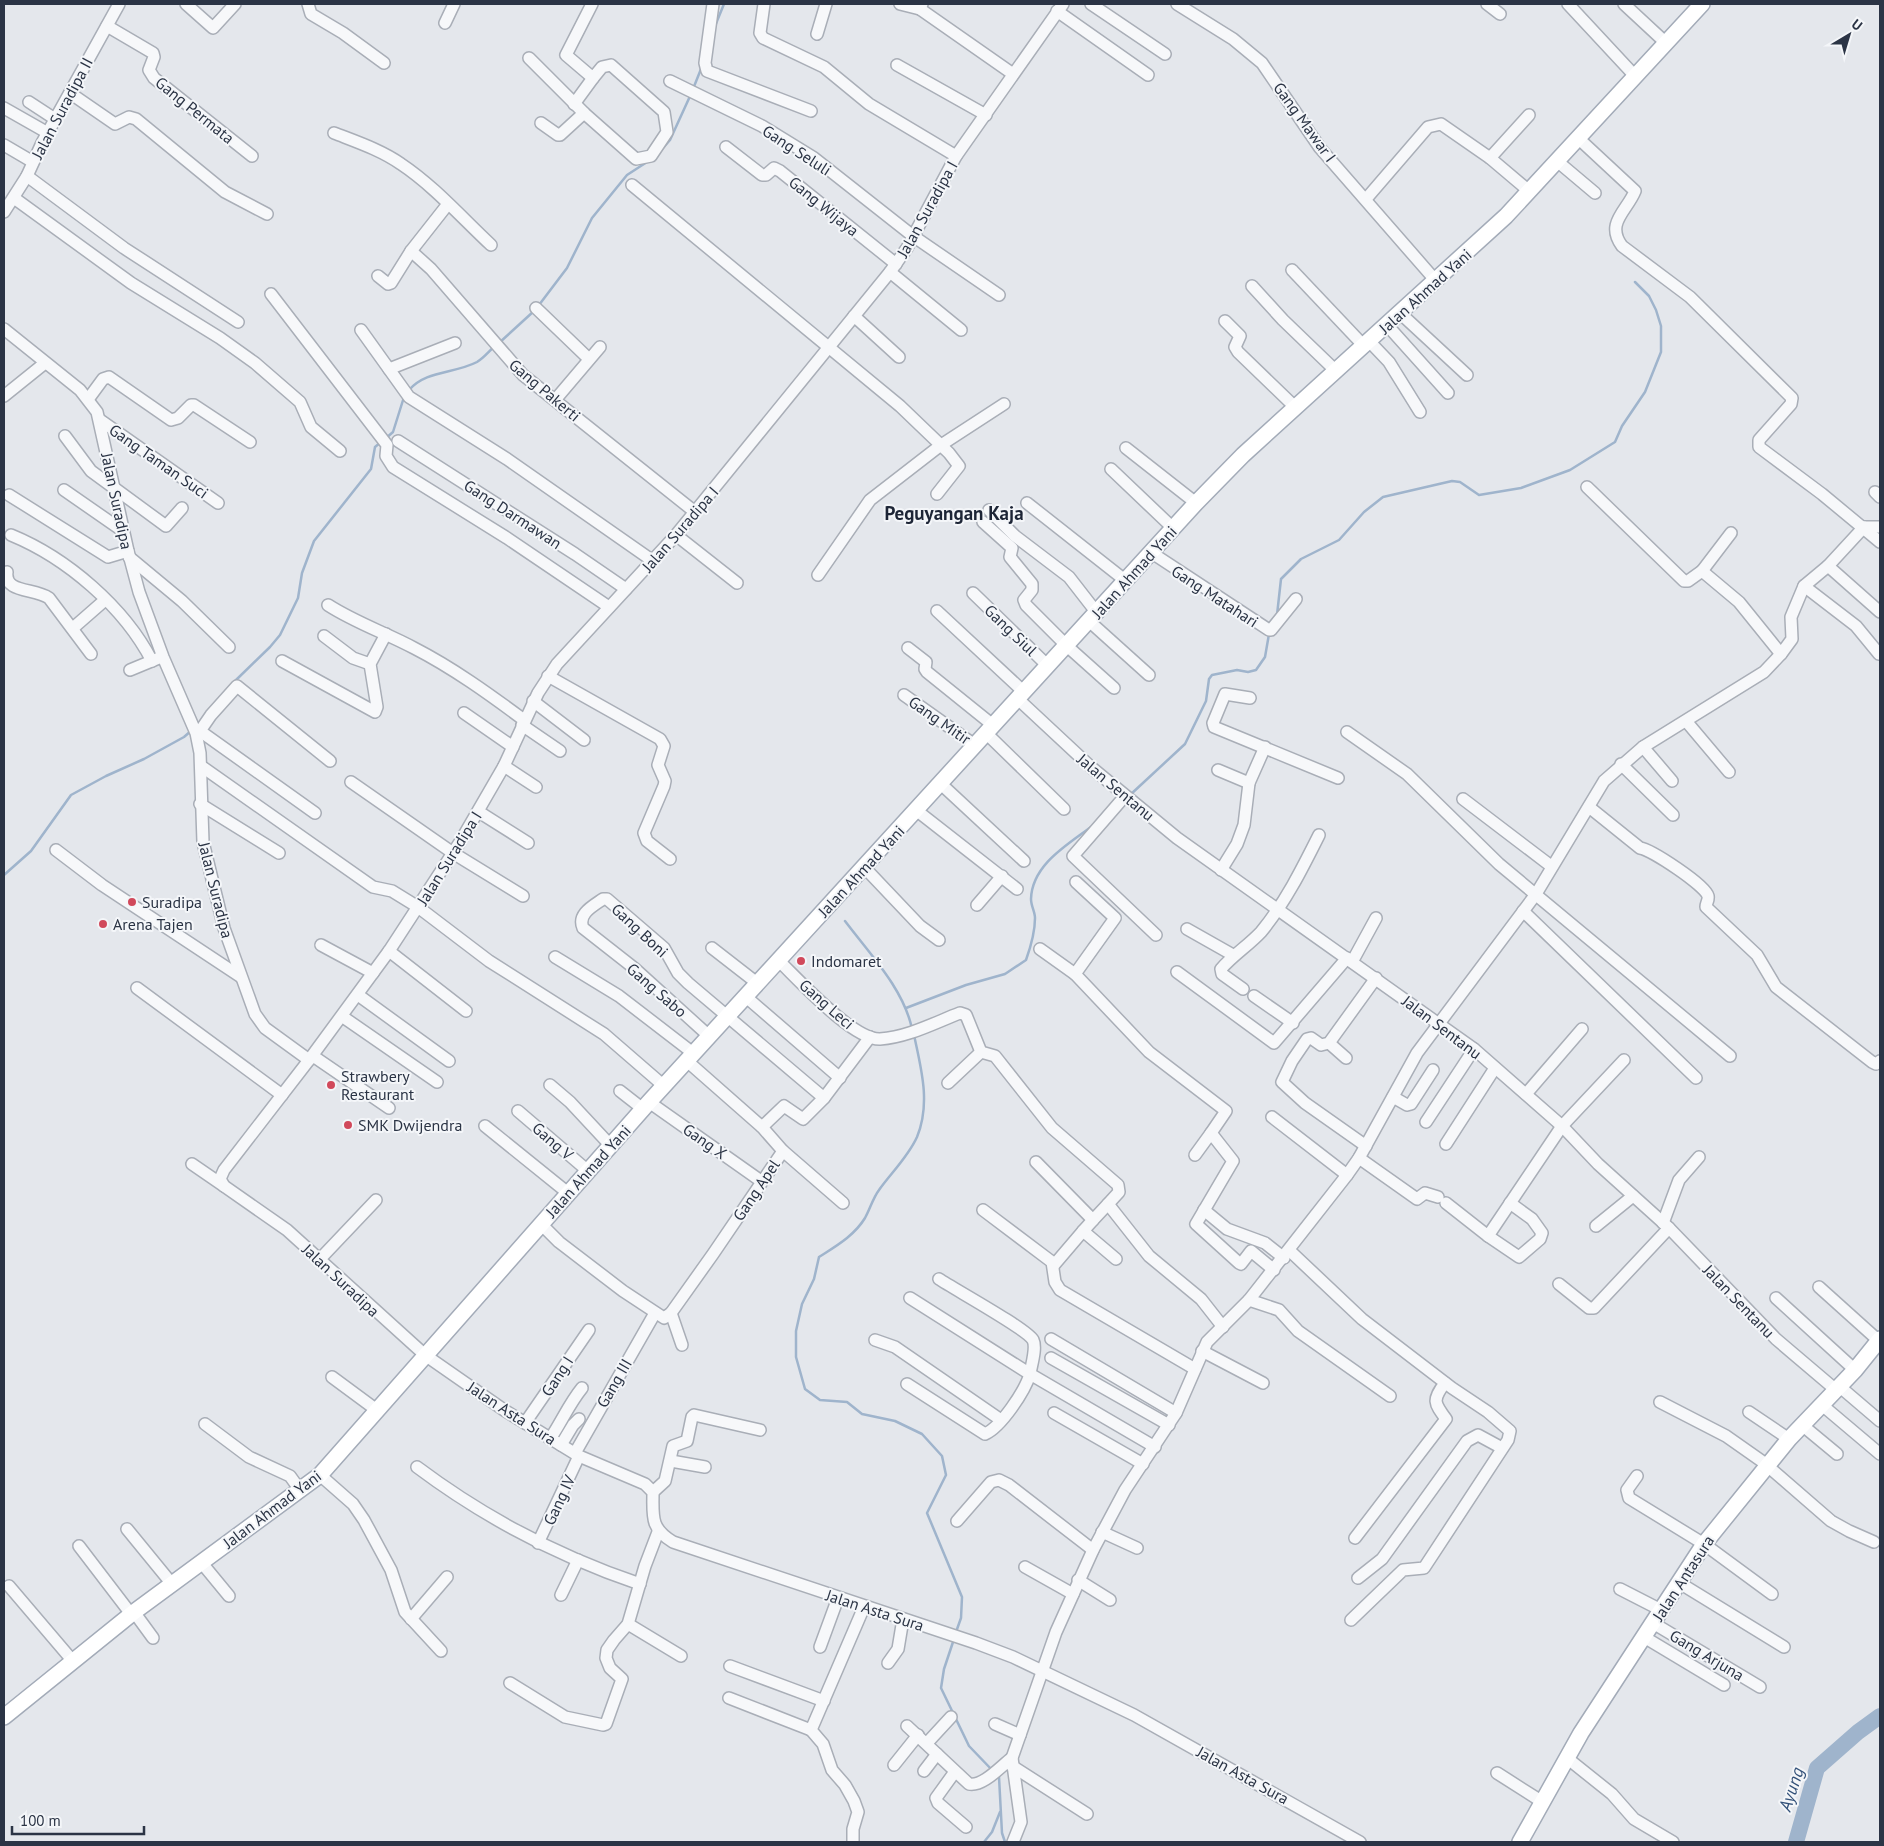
<svg xmlns="http://www.w3.org/2000/svg" width="1884" height="1846" viewBox="0 0 1884 1846" font-family="'PT Sans',sans-serif">
  <style>
    .lines { fill: none; stroke-linecap: round; stroke-linejoin: round }
    .stream { stroke: #9fb4cc; stroke-width: 2.5 }
    .river { stroke: #9fb4cc; stroke-width: 16 }
    .minor-casing { stroke: #a9aeb7; stroke-width: 14 }
    .major-casing { stroke: #a3abb8; stroke-width: 18 }
    .minor { stroke: #f7f8fa; stroke-width: 11 }
    .major { stroke: #fff; stroke-width: 15 }
    .poi-dot { fill: #d1495b; stroke: #f4f6f9; stroke-width: 2 }
    .labels { text-anchor: middle; dominant-baseline: central; stroke-width: 4; stroke-linejoin: round; paint-order: stroke }
    .street-label { font-size: 16px; fill: #2b3445; stroke: #f4f6f9 }
    .poi-label { font-size: 16px; fill: #2b3445; stroke: #f4f6f9; text-anchor: start }
    .water-label { font-size: 18px; font-style: italic; fill: #34527a; stroke: #f4f6f9 }
    .quarter-label { font-size: 19px; font-weight: bold; fill: #1d2536; stroke: #f4f6f9 }
  </style>
  <rect width="100%" height="100%" fill="#e4e7ec"/>
  <g class="lines">
    <g class="stream">
      <polyline points="715,26 724,4"/>
      <polyline points="693,89 701,69"/>
      <polyline points="656,156 670,140 691,94"/>
      <polyline points="539,305 567,268 592,218 627,175 647,162"/>
      <polyline points="499,343 534,311"/>
      <path d="M 409,390 C 426,370 454,374 477,362 C 484,358 489,351 495,346"/>
      <polyline points="385,439 393,432 404,397"/>
      <polyline points="1277,615 1281,579 1301,559 1339,540 1364,512 1383,497 1452,481 1460,482 1479,495 1521,488 1570,470 1615,442 1622,426 1645,392 1661,352 1661,326 1656,310 1649,296 1635,282"/>
      <polyline points="235,681 270,647 280,635 298,598 302,573 314,541 371,469 375,447 381,442"/>
      <polyline points="1130,795 1185,744 1206,701 1209,679 1212,675 1237,670 1248,672 1256,670 1265,657 1269,634"/>
      <polyline points="4,875 31,851 71,795 106,776 144,759 184,737 192,730"/>
      <path d="M 845,921 C 869,953 904,989 912,1029"/>
      <path d="M 906,1008 L 966,985 L 1005,974 L 1026,960 C 1031,946 1035,933 1035,918 C 1035,912 1031,906 1031,899 C 1032,865 1067,845 1091,827"/>
      <path d="M 914,1035 C 921,1068 931,1103 917,1137 C 908,1157 891,1173 879,1190 C 873,1198 870,1209 865,1218 C 854,1236 836,1246 819,1257 L 814,1279 L 802,1304 L 796,1331 L 796,1357 L 805,1389 L 820,1400 L 847,1402 L 862,1414 L 895,1421 L 922,1434 L 942,1456 L 946,1475 L 927,1513 L 962,1597 L 961,1618 L 956,1632"/>
      <polyline points="954,1639 944,1669 941,1688 969,1746 993,1771"/>
      <polyline points="997,1775 999,1777 1002,1833 1005,1842"/>
      <polyline points="984,1842 992,1832 1000,1812"/>
    </g>
    <polyline class="river" points="1796,1842 1817,1768 1858,1732 1880,1716"/>
    <g class="minor-casing">
      <g id="minor">
        <polyline points="186,4 213,28 235,4"/>
        <polyline points="308,4 311,14 343,33 384,63"/>
        <polyline points="713,4 705,63 707,71 811,111"/>
        <polyline points="764,4 760,33 763,38 824,67 869,104 956,156"/>
        <polyline points="900,4 920,9"/>
        <polyline points="922,4 920,9 1013,74"/>
        <polyline points="1091,4 1165,54"/>
        <polyline points="1177,4 1233,39 1262,63 1320,148 1436,281"/>
        <polyline points="1487,4 1500,14"/>
        <polyline points="1568,4 1635,76"/>
        <polyline points="1624,4 1666,43"/>
        <polyline points="1057,11 1148,75"/>
        <polyline points="445,23 454,4"/>
        <polyline points="107,26 153,53 154,57 149,70 154,78 252,156"/>
        <polyline points="817,34 826,4"/>
        <polyline points="529,58 584,113 636,159 651,156 667,132 664,112 611,65 602,67 593,78 566,55 592,4"/>
        <polyline points="897,65 986,115"/>
        <polyline points="670,81 762,126 814,158 913,236 999,295"/>
        <polyline points="70,93 115,124 129,117 136,119 225,192 267,214"/>
        <polyline points="29,102 55,119"/>
        <polyline points="574,104 593,78"/>
        <polyline points="4,108 48,133"/>
        <polyline points="541,123 558,135 560,135 584,113"/>
        <path d="M 334,133 C 357,142 381,150 401,164 C 434,186 462,218 491,245"/>
        <path d="M 1578,138 L 1635,191 C 1627,211 1605,223 1622,246 L 1690,297 L 1792,398 L 1791,404 L 1759,440 L 1759,447 L 1822,494 L 1880,542"/>
        <polyline points="4,145 33,162"/>
        <polyline points="726,147 762,175 766,175 774,168 780,171 896,264"/>
        <polyline points="1490,158 1529,115"/>
        <polyline points="1557,161 1595,193"/>
        <polyline points="27,176 124,248 238,322"/>
        <polyline points="632,185 900,406 949,453 959,466 937,494"/>
        <polyline points="14,198 131,283 220,338 255,363 300,402 311,427 340,451"/>
        <polyline points="1366,199 1428,127 1441,124 1490,158 1529,191"/>
        <polyline points="4,212 27,176 42,143 119,4"/>
        <polyline points="411,251 431,269 523,375 695,512"/>
        <polyline points="1292,270 1364,346"/>
        <polyline points="890,272 961,330"/>
        <polyline points="378,276 388,284 391,283 411,251 448,204"/>
        <polyline points="1252,286 1283,320 1336,371"/>
        <polyline points="271,294 387,445 386,456 393,467 507,538 609,607"/>
        <polyline points="536,308 589,359"/>
        <polyline points="1400,313 1467,375"/>
        <polyline points="854,316 899,357"/>
        <polyline points="1225,321 1240,336 1235,347 1238,352 1295,407"/>
        <polyline points="1387,325 1448,393"/>
        <path d="M 4,329 L 80,390 L 97,412 L 128,551 L 139,592 L 163,657 L 196,733 L 200,753 L 203,842 L 224,928 L 255,1014 L 265,1028 L 309,1060 L 224,1170 L 220,1179 L 224,1186 L 287,1230 L 425,1355 L 504,1410 L 579,1456 L 645,1484 L 653,1492 C 653,1517 650,1528 673,1542 L 976,1643 L 1013,1657 L 1134,1715 L 1360,1842"/>
        <polyline points="361,330 409,397 507,459 653,561"/>
        <polyline points="1369,341 1389,362 1420,412"/>
        <polyline points="389,369 455,343"/>
        <polyline points="4,396 45,363"/>
        <polyline points="89,398 103,379 109,377 171,420 178,418 191,405 194,405 250,442"/>
        <polyline points="555,400 600,347"/>
        <polyline points="100,420 218,503"/>
        <polyline points="65,436 91,471 166,526 182,508"/>
        <polyline points="398,441 575,554 626,589"/>
        <polyline points="1126,448 1196,503"/>
        <polyline points="1111,469 1174,529"/>
        <polyline points="1587,487 1684,581 1688,581 1702,571 1739,602 1781,654"/>
        <polyline points="64,490 123,531"/>
        <polyline points="1875,492 1880,497"/>
        <polyline points="9,495 108,557 128,551"/>
        <polyline points="1027,503 1126,581"/>
        <polyline points="989,510 1015,536 1069,577 1097,613"/>
        <polyline points="983,522 1012,548 1010,557 1032,584 1032,590 1024,600 1026,605 1067,646 1114,688"/>
        <polyline points="1864,527 1880,527"/>
        <path d="M 11,535 C 67,558 124,607 152,661"/>
        <polyline points="676,535 737,583"/>
        <polyline points="1152,553 1269,630 1271,630 1296,599"/>
        <polyline points="129,557 182,601 229,647"/>
        <polyline points="1828,566 1880,612"/>
        <polyline points="1702,571 1731,533"/>
        <path d="M 7,572 C 4,593 34,588 49,598 L 91,654"/>
        <polyline points="818,575 870,500 941,445 1004,404"/>
        <polyline points="1804,586 1856,626 1879,654"/>
        <polyline points="973,593 1048,666"/>
        <path d="M 328,605 C 356,623 386,633 414,648 C 453,668 489,694 524,720"/>
        <polyline points="937,611 1024,692"/>
        <polyline points="1089,621 1149,675"/>
        <polyline points="73,628 105,600"/>
        <polyline points="324,636 353,658 370,664"/>
        <polyline points="908,648 926,662 925,669 927,672 994,726"/>
        <polyline points="282,661 375,712 377,707 370,664 386,634"/>
        <polyline points="130,670 159,658"/>
        <polyline points="548,676 660,739 664,746 658,765 665,781 664,786 644,833 647,841 670,859"/>
        <polyline points="904,695 976,746"/>
        <polyline points="1250,698 1225,694 1213,723 1214,727 1338,778"/>
        <polyline points="1018,699 1092,768 1177,838 1474,1049 1562,1126 1598,1164 1669,1228 1776,1339 1836,1390"/>
        <polyline points="533,701 584,740"/>
        <polyline points="464,713 513,747"/>
        <polyline points="1686,721 1729,772"/>
        <polyline points="522,725 560,751"/>
        <polyline points="1347,732 1407,774 1499,864 1730,1056"/>
        <polyline points="987,734 1064,809"/>
        <polyline points="1643,747 1672,781"/>
        <polyline points="1621,764 1673,815"/>
        <polyline points="201,766 373,887 392,891 418,907 489,961 604,1034 664,1086"/>
        <polyline points="504,766 536,787"/>
        <polyline points="1218,770 1249,783"/>
        <polyline points="351,782 453,853 523,896"/>
        <polyline points="941,784 1024,861"/>
        <polyline points="1125,796 1073,856 1156,935"/>
        <polyline points="1463,799 1551,866"/>
        <polyline points="200,804 279,853"/>
        <path d="M 1589,807 L 1640,848 C 1652,850 1705,885 1708,896 C 1709,900 1706,903 1706,907 L 1757,955 L 1776,987 L 1872,1062 L 1876,1064 L 1880,1061"/>
        <polyline points="916,810 1017,889"/>
        <polyline points="479,812 528,843"/>
        <polyline points="315,813 200,731 211,715 237,686 330,761"/>
        <polyline points="56,850 102,885 241,977"/>
        <polyline points="864,867 920,926 939,940"/>
        <polyline points="1221,870 1237,844 1244,825 1249,783 1265,747"/>
        <polyline points="977,905 1002,876"/>
        <polyline points="1523,911 1696,1078"/>
        <polyline points="1187,929 1233,955"/>
        <polyline points="321,945 373,973"/>
        <polyline points="712,948 757,983"/>
        <polyline points="1040,949 1075,974 1149,1052 1226,1111 1211,1133 1233,1161 1196,1224 1239,1263 1241,1264 1251,1251 1274,1270"/>
        <polyline points="389,951 466,1011"/>
        <polyline points="555,957 619,996 693,1053"/>
        <path d="M 778,960 C 798,979 853,1040 880,1039 C 908,1037 934,1023 960,1013 L 966,1015 L 981,1052 L 995,1056 L 1052,1128 L 1118,1185 L 1119,1192 L 1108,1204 L 1149,1256 L 1201,1299 L 1223,1327"/>
        <polyline points="1352,962 1376,918"/>
        <polyline points="1177,972 1274,1043 1347,958"/>
        <polyline points="1075,974 1115,918 1076,882"/>
        <polyline points="137,988 282,1095"/>
        <path d="M 1243,989 L 1222,974 L 1221,969 C 1233,955 1249,945 1261,932 C 1285,903 1302,869 1319,835"/>
        <polyline points="358,995 449,1061"/>
        <polyline points="745,996 840,1078"/>
        <polyline points="1254,996 1293,1023"/>
        <polyline points="343,1017 437,1082"/>
        <path d="M 709,1036 L 634,968 L 583,928 C 577,914 593,906 603,899 L 607,899 L 664,948 L 678,973 L 688,983 L 824,1098 L 870,1037"/>
        <polyline points="1329,1043 1346,1058"/>
        <polyline points="313,1056 389,1108"/>
        <polyline points="309,1060 389,951 460,842 504,766 538,693 557,664 676,535 890,272 907,248 956,156 1063,4"/>
        <polyline points="687,1061 762,1127 783,1151 843,1203"/>
        <polyline points="948,1083 981,1052"/>
        <polyline points="550,1085 570,1102 611,1146"/>
        <polyline points="620,1091 643,1109"/>
        <polyline points="1526,1094 1582,1029"/>
        <polyline points="1393,1097 1407,1105 1411,1104 1433,1070"/>
        <polyline points="649,1102 761,1181"/>
        <polyline points="518,1111 588,1171"/>
        <polyline points="1272,1117 1347,1175"/>
        <polyline points="1426,1122 1474,1049"/>
        <polyline points="485,1126 568,1193"/>
        <polyline points="762,1127 784,1106 803,1119 824,1098"/>
        <polyline points="1446,1144 1495,1068"/>
        <polyline points="1366,1146 1305,1103 1282,1082 1292,1061 1307,1039 1311,1038 1321,1045 1329,1043 1376,978"/>
        <polyline points="1195,1155 1211,1133"/>
        <polyline points="1359,1158 1417,1199 1425,1193 1438,1197"/>
        <polyline points="1036,1162 1093,1220 1108,1204"/>
        <polyline points="192,1164 224,1186"/>
        <polyline points="1446,1203 1488,1236 1562,1126 1624,1060"/>
        <polyline points="983,1210 1052,1262 1055,1282 1060,1290 1195,1369"/>
        <polyline points="1204,1210 1227,1229 1265,1243 1284,1258"/>
        <polyline points="1093,1220 1083,1231 1116,1259"/>
        <polyline points="1663,1223 1679,1180 1699,1157"/>
        <polyline points="541,1224 559,1242 623,1291 664,1318 671,1313 713,1254 783,1151"/>
        <polyline points="1596,1226 1633,1196"/>
        <polyline points="1488,1236 1519,1257 1540,1239 1542,1233 1532,1219 1510,1203"/>
        <polyline points="1290,1251 1362,1319 1452,1388 1488,1412 1510,1431 1508,1440 1424,1568 1403,1570 1351,1620"/>
        <polyline points="320,1259 376,1200"/>
        <polyline points="1054,1265 1083,1231"/>
        <path d="M 939,1279 C 954,1289 1027,1329 1033,1340 C 1037,1348 1031,1366 1030,1374 L 1155,1447"/>
        <polyline points="1559,1284 1589,1308 1594,1308 1669,1228"/>
        <polyline points="1819,1287 1879,1341"/>
        <polyline points="1776,1298 1855,1370"/>
        <polyline points="1249,1300 1279,1310 1298,1331 1390,1396"/>
        <polyline points="671,1313 682,1345"/>
        <polyline points="1051,1339 1176,1413"/>
        <polyline points="875,1340 895,1347 1001,1420"/>
        <polyline points="1202,1351 1263,1383"/>
        <polyline points="1051,1358 1169,1425"/>
        <polyline points="332,1377 378,1411"/>
        <path d="M 907,1384 L 985,1434 C 1001,1427 1025,1391 1030,1374 L 910,1298"/>
        <polyline points="1839,1386 1880,1421"/>
        <polyline points="1660,1402 1726,1436 1763,1462 1831,1521 1849,1531 1874,1542"/>
        <polyline points="1822,1405 1880,1454"/>
        <polyline points="1749,1412 1789,1439"/>
        <polyline points="1054,1413 1143,1464"/>
        <polyline points="525,1423 589,1330"/>
        <polyline points="205,1424 249,1457 290,1476 300,1490"/>
        <polyline points="1802,1425 1837,1454"/>
        <path d="M 550,1439 C 562,1421 569,1404 582,1388"/>
        <polyline points="561,1445 573,1425 579,1419"/>
        <polyline points="575,1453 655,1313"/>
        <polyline points="671,1461 705,1467"/>
        <path d="M 417,1467 C 485,1518 560,1557 640,1584"/>
        <polyline points="320,1475 353,1504 364,1520 391,1570 405,1612 441,1651"/>
        <polyline points="1637,1476 1627,1490 1629,1498 1704,1544 1772,1594"/>
        <polyline points="653,1492 665,1481 673,1446 687,1441 692,1417 694,1415 760,1430"/>
        <polyline points="957,1521 991,1482 999,1480 1009,1485 1093,1550"/>
        <polyline points="127,1529 172,1584"/>
        <polyline points="1102,1532 1137,1548"/>
        <path d="M 1355,1538 L 1446,1419 C 1434,1403 1432,1400 1445,1383"/>
        <polyline points="538,1543 579,1456"/>
        <polyline points="79,1546 131,1614"/>
        <polyline points="201,1562 229,1596"/>
        <polyline points="1025,1567 1073,1594"/>
        <polyline points="1358,1578 1382,1559 1467,1441 1478,1435 1502,1448"/>
        <polyline points="1078,1580 1110,1600"/>
        <polyline points="1678,1582 1784,1647"/>
        <polyline points="9,1586 72,1660"/>
        <polyline points="1620,1589 1661,1610"/>
        <polyline points="561,1595 578,1560"/>
        <polyline points="134,1612 153,1638"/>
        <polyline points="411,1619 447,1577"/>
        <polyline points="1653,1623 1760,1687"/>
        <polyline points="628,1624 681,1656"/>
        <polyline points="1644,1637 1724,1685"/>
        <polyline points="820,1647 838,1598"/>
        <polyline points="888,1663 898,1649 903,1619"/>
        <polyline points="730,1666 824,1701"/>
        <polyline points="510,1683 565,1717 603,1725 606,1724 622,1679 610,1668 606,1658 607,1650 614,1640 628,1624 645,1566 658,1532"/>
        <polyline points="729,1698 811,1730"/>
        <polyline points="995,1724 1020,1735"/>
        <path d="M 907,1726 L 969,1784 C 983,1787 1001,1766 1012,1758"/>
        <polyline points="927,1743 951,1717"/>
        <polyline points="1567,1758 1612,1794 1634,1819 1673,1842"/>
        <polyline points="894,1765 918,1735"/>
        <polyline points="1012,1766 1087,1814"/>
        <polyline points="924,1771 937,1754"/>
        <polyline points="954,1773 936,1798 938,1803 966,1827"/>
        <polyline points="1497,1773 1541,1801"/>
        <polyline points="853,1842 853,1829 858,1812 854,1801 845,1785 832,1770 823,1744 811,1730 864,1607"/>
        <polyline points="1013,1842 1021,1822 1012,1758 1056,1632 1093,1550 1125,1490 1176,1413 1207,1342 1249,1300 1347,1175 1359,1158 1417,1053 1536,894 1604,781 1643,747 1764,672 1781,654 1792,639 1791,617 1804,586 1828,566 1864,527"/>
      </g>
    </g>
    <g class="major-casing">
      <g id="major">
        <polyline points="4,1717 134,1612 320,1475 649,1102 1196,503 1243,455 1506,216 1702,4"/>
        <polyline points="1520,1842 1581,1733 1704,1544 1789,1439 1855,1370 1880,1339"/>
      </g>
    </g>
    <use href="#minor" class="minor"/>
    <use href="#major" class="major"/>
  </g>
  <g class="poi-dot">
    <circle cx="132" cy="902" r="5"/>
    <circle cx="103" cy="924" r="5"/>
    <circle cx="801" cy="961" r="5"/>
    <circle cx="331" cy="1085" r="5"/>
    <circle cx="348" cy="1125" r="5"/>
  </g>
  <g class="labels">
    <g class="street-label">
      <text transform="translate(62 108) rotate(-62)">Jalan Suradipa II</text>
      <text transform="translate(195 110) rotate(39)">Gang Permata</text>
      <text transform="translate(1305 122) rotate(54)">Gang Mawar I</text>
      <text transform="translate(797 150) rotate(33)">Gang Seluli</text>
      <text transform="translate(824 206) rotate(39)">Gang Wijaya</text>
      <text transform="translate(927 209) rotate(-61)">Jalan Suradipa I</text>
      <text transform="translate(1425 291) rotate(-42)">Jalan Ahmad Yani</text>
      <text transform="translate(545 390) rotate(40)">Gang Pakerti</text>
      <text transform="translate(159 461) rotate(35)">Gang Taman Suci</text>
      <text transform="translate(117 501) rotate(78)">Jalan Suradipa</text>
      <text transform="translate(513 514) rotate(33)">Gang Darmawan</text>
      <text transform="translate(680 529) rotate(-49)">Jalan Suradipa I</text>
      <text transform="translate(1134 572) rotate(-48)">Jalan Ahmad Yani</text>
      <text transform="translate(1215 596) rotate(33)">Gang Matahari</text>
      <text transform="translate(1011 630) rotate(44)">Gang Siul</text>
      <text transform="translate(940 720) rotate(35)">Gang Mitir</text>
      <text transform="translate(1116 787) rotate(40)">Jalan Sentanu</text>
      <text transform="translate(449 858) rotate(-58)">Jalan Suradipa I</text>
      <text transform="translate(861 871) rotate(-47)">Jalan Ahmad Yani</text>
      <text transform="translate(216 890) rotate(76)">Jalan Suradipa</text>
      <text transform="translate(640 930) rotate(43)">Gang Boni</text>
      <text transform="translate(657 990) rotate(41)">Gang Sabo</text>
      <text transform="translate(827 1004) rotate(41)">Gang Leci</text>
      <text transform="translate(1442 1027) rotate(37)">Jalan Sentanu</text>
      <text transform="translate(553 1141) rotate(41)">Gang V</text>
      <text transform="translate(705 1141) rotate(35)">Gang X</text>
      <text transform="translate(588 1171) rotate(-48)">Jalan Ahmad Yani</text>
      <text transform="translate(756 1190) rotate(-56)">Gang Apel</text>
      <text transform="translate(341 1280) rotate(43)">Jalan Suradipa</text>
      <text transform="translate(1739 1301) rotate(46)">Jalan Sentanu</text>
      <text transform="translate(557 1376) rotate(-57)">Gang I</text>
      <text transform="translate(614 1383) rotate(-60)">Gang III</text>
      <text transform="translate(512 1413) rotate(33)">Jalan Asta Sura</text>
      <text transform="translate(559 1500) rotate(-65)">Gang IV</text>
      <text transform="translate(272 1509) rotate(-37)">Jalan Ahmad Yani</text>
      <text transform="translate(1683 1578) rotate(-57)">Jalan Antasura</text>
      <text transform="translate(875 1610) rotate(18)">Jalan Asta Sura</text>
      <text transform="translate(1707 1655) rotate(31)">Gang Arjuna</text>
      <text transform="translate(1243 1775) rotate(29)">Jalan Asta Sura</text>
    </g>
    <g class="poi-label">
      <text x="142" y="902">Suradipa</text>
      <text x="113" y="924">Arena Tajen</text>
      <text x="811" y="961">Indomaret</text>
      <text x="341" y="1076">Strawbery<tspan x="341" dy="18">Restaurant</tspan></text>
      <text x="358" y="1125">SMK Dwijendra</text>
    </g>
    <g class="water-label">
      <text transform="translate(1791 1789) rotate(-72)">Ayung</text>
    </g>
    <g class="quarter-label">
      <text x="954" y="513">Peguyangan Kaja</text>
    </g>
  </g>
  <rect width="1884" height="1846" fill="none" stroke="#2b3445" stroke-width="10"/>
  <g transform="translate(1849 35) rotate(38)" stroke="#f4f6f9" stroke-width="4" paint-order="stroke">
  <path d="M0-4L9 19L0 12L-9 19Z" fill="#2b3445"/>
  <text y="-8" font-size="14" font-weight="bold" text-anchor="middle" fill="#2b3445">U</text>
  </g>
  <path d="M12 1826v8h132v-8" fill="none" stroke="#2b3445" stroke-width="2.5"/>
  <text x="20" y="1826" font-size="15" fill="#2b3445" stroke="#f4f6f9" stroke-width="4" paint-order="stroke">100 m</text>
</svg>
